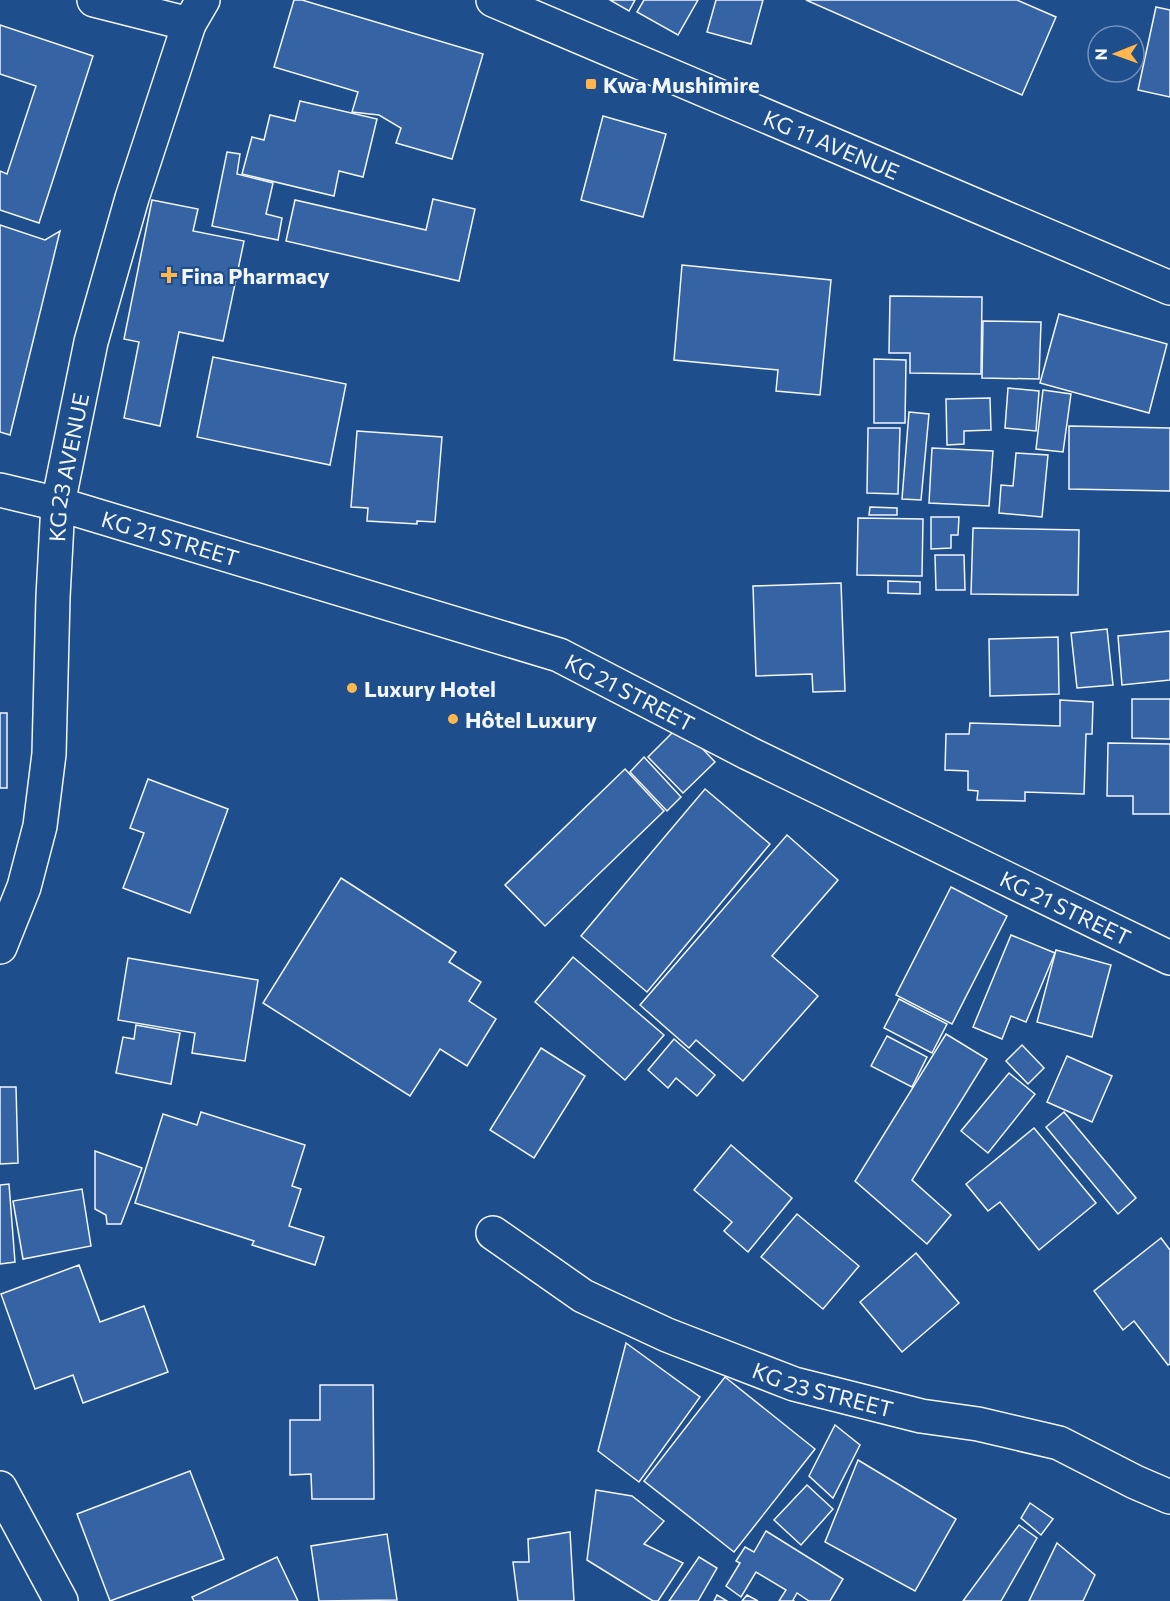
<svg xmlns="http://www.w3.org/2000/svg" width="1170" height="1601" viewBox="0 0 1170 1601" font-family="Commissioner,sans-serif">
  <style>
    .building { fill: #3563a3; stroke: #f2f6ff; stroke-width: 1.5 }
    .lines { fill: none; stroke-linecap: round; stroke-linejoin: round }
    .street-casing { stroke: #f2f6ff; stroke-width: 36 }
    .secondary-casing { stroke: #f2f6ff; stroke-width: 36 }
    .street { stroke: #1f4e8c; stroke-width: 33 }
    .secondary { stroke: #1f4e8c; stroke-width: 33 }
    .poi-dot { fill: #ffb74d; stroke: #1f4e8c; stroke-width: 2 }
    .labels { text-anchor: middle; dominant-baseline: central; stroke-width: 4.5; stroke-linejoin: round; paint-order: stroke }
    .poi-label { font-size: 22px; font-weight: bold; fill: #f2f6ff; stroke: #1f4e8c; text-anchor: start }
    .street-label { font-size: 22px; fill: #f2f6ff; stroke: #1f4e8c }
  </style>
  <rect width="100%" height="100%" fill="#1f4e8c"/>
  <g class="building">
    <polygon points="294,0 302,0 483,54 452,159 396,143 401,128 379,115 352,112 358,92 274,67"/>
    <polygon points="610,0 635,0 629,11"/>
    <polygon points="644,0 698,0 678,35 637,12"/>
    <polygon points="716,0 763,0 751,44 707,32"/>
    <polygon points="806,0 1017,0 1056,17 1022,95"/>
    <polygon points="1156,7 1170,10 1170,97 1138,90"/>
    <polygon points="0,25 93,56 39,223 0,210 0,171 7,174 36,86 0,74"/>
    <polygon points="300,101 377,119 363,177 339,171 334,196 242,174 252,137 264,140 270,115 295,121"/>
    <polygon points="603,116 666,134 643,217 581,200"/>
    <polygon points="227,152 240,154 237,174 273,183 266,214 282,218 278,240 212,226"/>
    <polygon points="433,199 475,209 459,281 286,241 295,200 426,230"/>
    <polygon points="152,200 198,209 193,231 244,241 223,341 179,332 160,426 124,418 139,342 124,339"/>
    <polygon points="0,225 45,240 60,231 10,435 0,432"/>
    <polygon points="682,265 831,280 820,395 776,391 778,370 674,360"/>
    <polygon points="890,296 982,297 981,374 910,373 910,353 889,353"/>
    <polygon points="1059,314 1167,344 1149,413 1040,383"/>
    <polygon points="983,321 1041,322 1039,379 982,378"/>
    <polygon points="213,357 346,384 330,465 197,437"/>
    <polygon points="874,359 906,360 905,423 874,423"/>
    <polygon points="1008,388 1039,391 1036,431 1005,428"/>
    <polygon points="1043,390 1071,394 1063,452 1036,449"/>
    <polygon points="990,398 991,430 964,431 964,444 947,445 946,399"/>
    <polygon points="909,412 929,414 921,500 902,499"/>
    <polygon points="1069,426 1170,428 1170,491 1069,489"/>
    <polygon points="868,428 900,428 898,494 867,493"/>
    <polygon points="357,431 442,437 435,522 417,521 417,524 367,521 368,508 351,507"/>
    <polygon points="932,448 993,451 989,506 929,503"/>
    <polygon points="1016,453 1048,455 1042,517 999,513 1001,485 1013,486"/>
    <polygon points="870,507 897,508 897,515 869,515"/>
    <polygon points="931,517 959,517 958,535 951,535 951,548 931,549"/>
    <polygon points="858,518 923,519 922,576 857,575"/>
    <polygon points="973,528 1079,530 1078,595 971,594"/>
    <polygon points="935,555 964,555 965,590 936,590"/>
    <polygon points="888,581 920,582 920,594 888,593"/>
    <polygon points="841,583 845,691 813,692 812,674 756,676 753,586"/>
    <polygon points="1107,629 1113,685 1077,688 1071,633"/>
    <polygon points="1170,631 1170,680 1122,685 1118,636"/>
    <polygon points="1058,637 1059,694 990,696 989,639"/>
    <polygon points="1132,699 1170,699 1170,739 1132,738"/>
    <polygon points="1060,700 1093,702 1092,734 1086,734 1084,794 1025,792 1025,801 977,800 978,791 968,790 968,771 945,770 946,734 969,734 970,723 1060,726"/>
    <rect x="0" y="713" width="7" height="75"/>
    <polygon points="680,725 715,762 683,793 648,757"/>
    <polygon points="1108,743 1170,744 1170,814 1133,814 1133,796 1107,796"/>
    <polygon points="644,757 681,797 667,811 630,772"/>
    <polygon points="625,769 664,811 545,926 505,885"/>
    <polygon points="148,779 228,809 190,913 123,888 144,833 130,828"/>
    <polygon points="705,789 770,844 647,992 581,936"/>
    <polygon points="787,835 838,880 772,956 818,996 743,1081 696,1040 689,1048 640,1005"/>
    <polygon points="341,878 456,952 449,962 481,982 469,1001 496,1019 467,1066 440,1049 410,1096 263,1003"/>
    <polygon points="951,887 1007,916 952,1024 896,995"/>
    <polygon points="1011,935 1055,953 1026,1022 1011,1016 1002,1039 973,1027"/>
    <polygon points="1056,950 1111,965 1092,1037 1037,1022"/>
    <polygon points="573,957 664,1035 625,1080 535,1002"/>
    <polygon points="128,958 258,980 245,1061 192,1053 195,1033 118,1020"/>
    <polygon points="899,999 947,1024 932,1053 884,1028"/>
    <polygon points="136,1025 180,1033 171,1084 116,1073 123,1037 134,1039"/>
    <polygon points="946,1034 987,1059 912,1180 951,1215 927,1244 855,1181"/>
    <polygon points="887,1036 927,1057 912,1087 871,1066"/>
    <polygon points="674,1039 715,1075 697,1096 676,1078 668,1088 648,1070"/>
    <polygon points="1022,1045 1044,1068 1028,1084 1006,1061"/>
    <polygon points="541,1048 585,1076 534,1158 490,1130"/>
    <polygon points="1067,1056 1112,1076 1092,1122 1047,1102"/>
    <polygon points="1009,1073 1035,1094 988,1153 961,1131"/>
    <polygon points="0,1087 16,1087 18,1163 0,1164"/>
    <polygon points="201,1112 305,1145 292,1186 301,1189 289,1226 324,1237 315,1265 252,1245 254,1241 135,1203 163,1114 197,1125"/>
    <polygon points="1064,1112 1136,1198 1118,1214 1046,1127"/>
    <polygon points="1034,1128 1096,1203 1039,1250 1000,1202 988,1211 966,1184"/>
    <polygon points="731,1145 792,1198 748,1252 724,1231 732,1222 694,1190"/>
    <polygon points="95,1151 142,1168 121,1224 107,1224 106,1215 95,1209"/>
    <polygon points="9,1184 15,1262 0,1264 0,1185"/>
    <polygon points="82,1189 91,1246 23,1259 13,1201"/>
    <polygon points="797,1214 859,1266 823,1309 761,1257"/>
    <polygon points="1161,1238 1170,1250 1170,1364 1168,1365 1134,1321 1123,1330 1094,1291"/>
    <polygon points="916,1253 959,1303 902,1352 860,1302"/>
    <polygon points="79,1265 100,1322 144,1306 168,1372 83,1403 73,1375 35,1389 1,1294"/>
    <polygon points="626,1343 700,1397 639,1482 598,1451"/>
    <polygon points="725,1377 815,1449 734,1552 644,1481"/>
    <polygon points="320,1385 373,1385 374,1499 312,1499 311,1474 290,1475 290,1420 320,1420"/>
    <polygon points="835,1425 860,1445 833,1498 809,1476"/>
    <polygon points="858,1460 956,1519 915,1591 825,1542"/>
    <polygon points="190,1471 224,1559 110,1601 77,1514"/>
    <polygon points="807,1485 833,1509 801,1545 774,1520"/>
    <polygon points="596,1490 632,1496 664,1521 644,1544 683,1563 658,1601 653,1601 587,1560"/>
    <polygon points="1030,1503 1053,1519 1041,1535 1021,1518"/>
    <polygon points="1019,1525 1037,1538 1001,1601 963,1601"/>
    <polygon points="766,1531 843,1579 830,1601 809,1601 797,1593 793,1600 794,1601 779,1601 786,1590 756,1572 741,1597 726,1586 740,1563 736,1561 745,1547 754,1552"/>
    <polygon points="570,1532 574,1601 518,1601 513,1562 529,1562 528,1539"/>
    <polygon points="387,1534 397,1600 319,1601 311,1546"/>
    <polygon points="1057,1543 1095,1575 1083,1601 1029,1601"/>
    <polygon points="277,1557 298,1601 194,1601 192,1597"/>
    <polygon points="699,1557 717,1568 698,1601 669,1601"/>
    <polygon points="717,1595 727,1601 714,1601"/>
    <polygon points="747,1595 758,1601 742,1601"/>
  </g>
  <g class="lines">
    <g class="street-casing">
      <g id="street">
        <polyline points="94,0 189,24"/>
        <path id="s1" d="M 0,490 L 58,504 L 559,655 L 748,753 L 1170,958"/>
        <path id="s2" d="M 0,947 L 24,887 L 40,826 L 49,754 L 53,597 L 58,504 L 91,342 L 132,198 L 189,24 L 203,0"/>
        <path id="s3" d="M 493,1233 L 583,1296 L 667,1335 L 794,1384 L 921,1416 L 978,1424 L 1059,1443 L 1135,1482 L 1170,1497"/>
        <polyline points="0,1488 61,1601"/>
      </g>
    </g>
    <g class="secondary-casing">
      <g id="secondary">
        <path id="s4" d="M 493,0 L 1170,288"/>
      </g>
    </g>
    <use href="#street" class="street"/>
    <use href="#secondary" class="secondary"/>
  </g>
  <g class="poi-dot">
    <rect x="585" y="78" width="12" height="12" rx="3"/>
    <path d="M166 266h6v6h6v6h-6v6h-6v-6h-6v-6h6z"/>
    <circle cx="352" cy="688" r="6"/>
    <circle cx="453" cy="719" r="6"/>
  </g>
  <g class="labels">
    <g class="poi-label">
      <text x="603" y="84">Kwa Mushimire</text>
      <text x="181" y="275">Fina Pharmacy</text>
      <text x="364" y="688">Luxury Hotel</text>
      <text x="465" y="719">Hôtel Luxury</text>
    </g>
    <g class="street-label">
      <text stroke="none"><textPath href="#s4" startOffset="368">KG 11 AVENUE</textPath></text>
      <text stroke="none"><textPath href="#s2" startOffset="488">KG 23 AVENUE</textPath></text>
      <text stroke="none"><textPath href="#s1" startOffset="177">KG 21 STREET</textPath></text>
      <text stroke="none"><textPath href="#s1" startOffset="663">KG 21 STREET</textPath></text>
      <text stroke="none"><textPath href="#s1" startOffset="1149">KG 21 STREET</textPath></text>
      <text stroke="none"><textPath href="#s3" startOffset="368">KG 23 STREET</textPath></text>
    </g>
  </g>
  <g transform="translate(1116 54) rotate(269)"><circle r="28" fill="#1f4e8c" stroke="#7391ba" stroke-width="1.5"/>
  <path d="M0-4.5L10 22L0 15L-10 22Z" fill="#ffb74d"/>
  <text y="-9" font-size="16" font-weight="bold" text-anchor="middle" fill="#f2f6ff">N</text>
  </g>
</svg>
